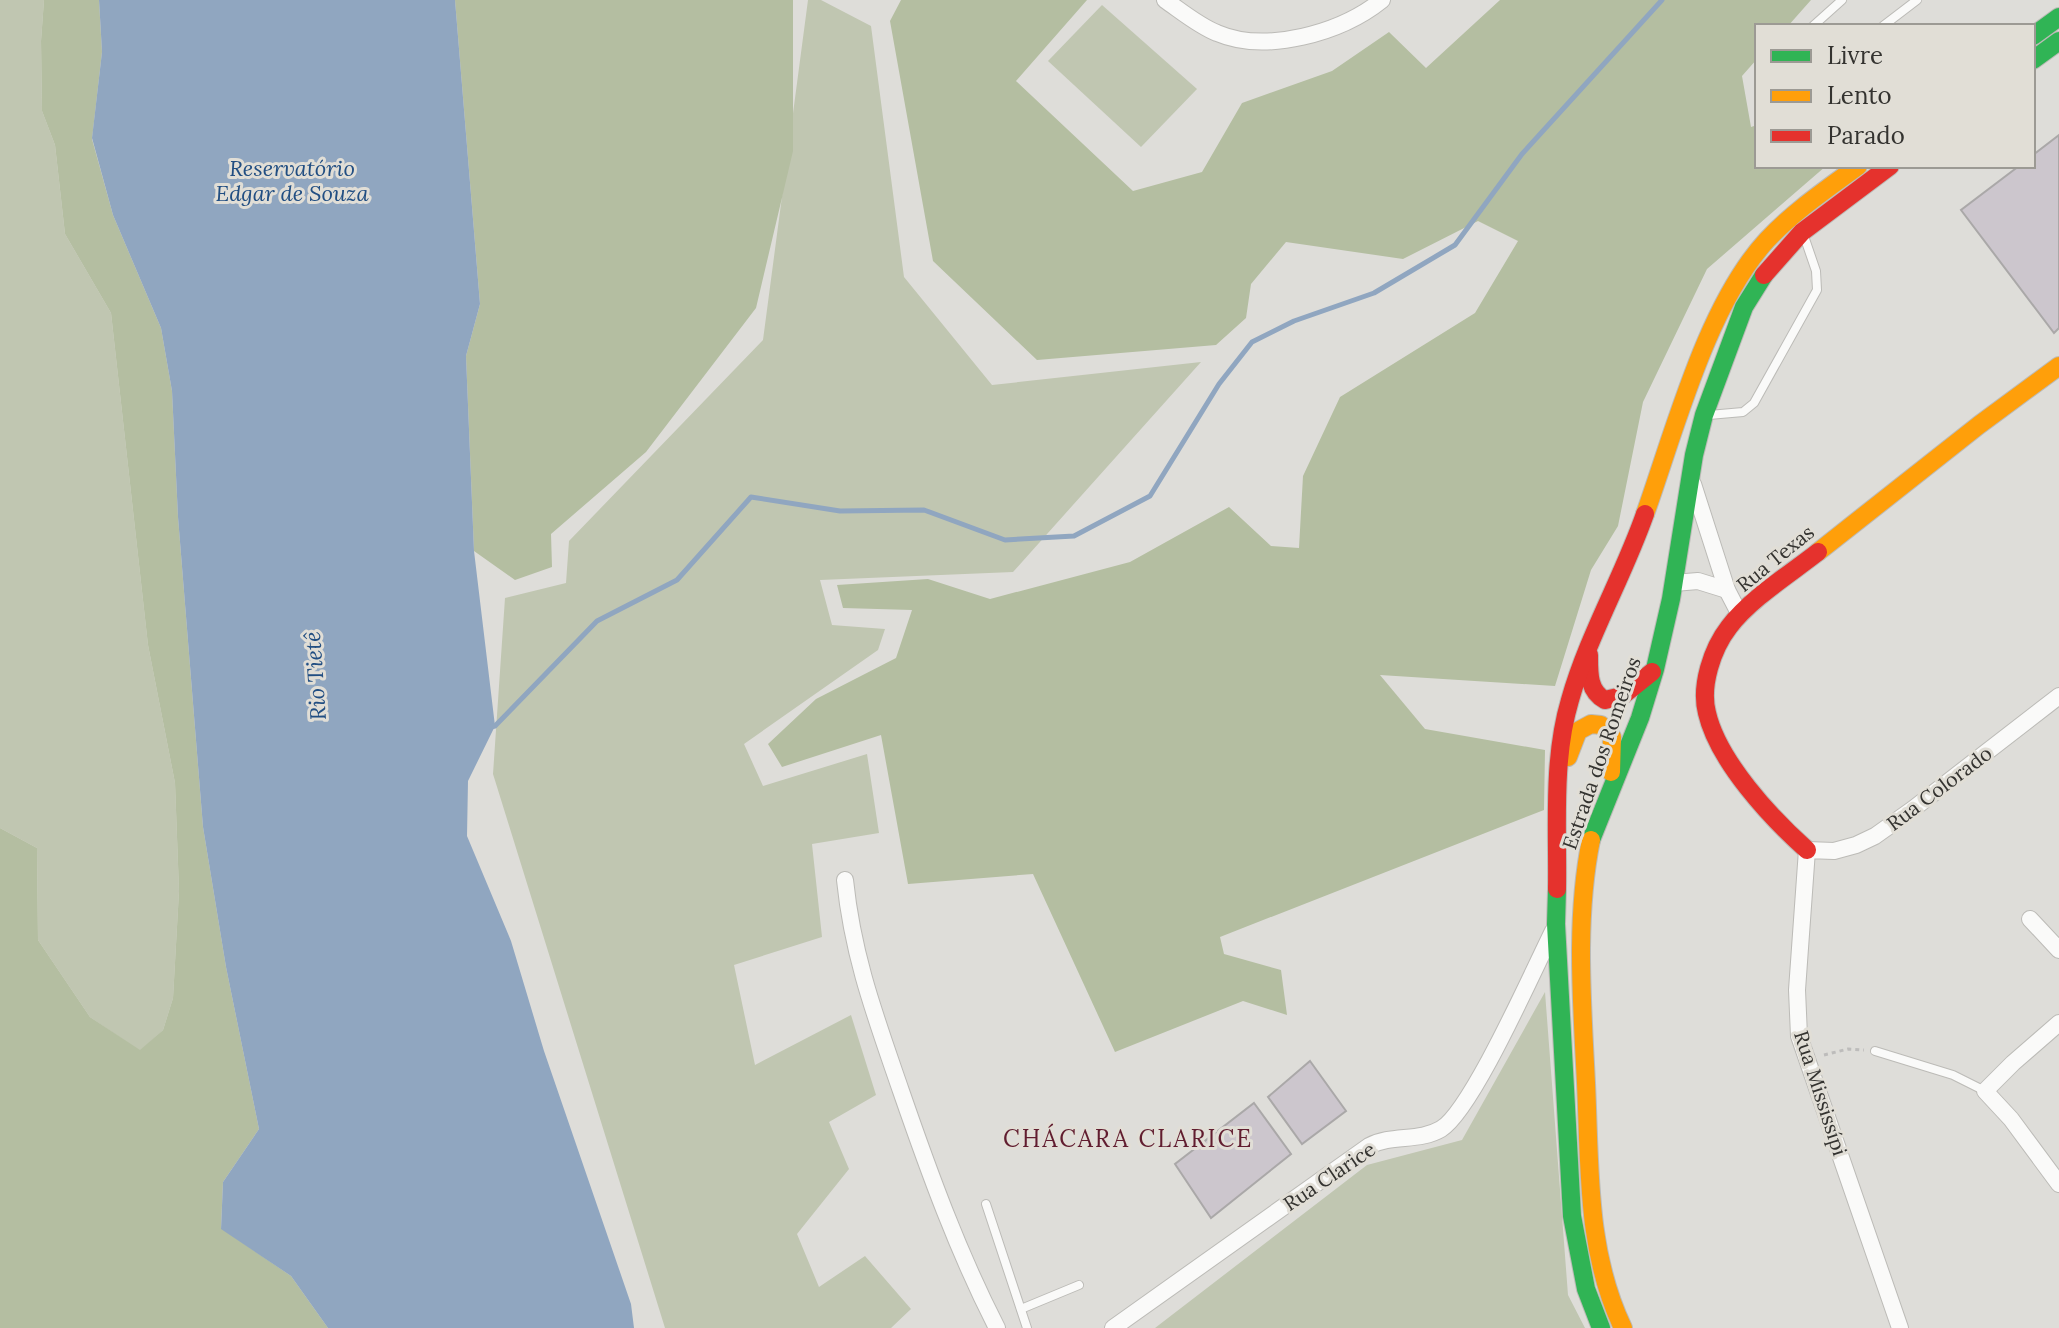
<svg xmlns="http://www.w3.org/2000/svg" width="2059" height="1328" viewBox="0 0 2059 1328" font-family="Lora,serif">
  <style>
    .green { fill: #c0c6b1 }
    .forest { fill: #b4bea1 }
    .water { fill: #90a6c0 }
    .lines { fill: none; stroke-linecap: round; stroke-linejoin: round }
    .stream { stroke: #90a6c0; stroke-width: 5 }
    .building { fill: #ccc6cd; stroke: #aaa8a8; stroke-width: 2 }
    .lane-casing { stroke: #bcbbb7; stroke-width: 10 }
    .street-casing { stroke: #bcbbb7; stroke-width: 18 }
    .fast-casing { stroke: #bcbbb7; stroke-width: 20 }
    .slow-casing { stroke: #bcbbb7; stroke-width: 20 }
    .jam-casing { stroke: #bcbbb7; stroke-width: 20 }
    .path { stroke: #bdbcbb; stroke-width: 3; stroke-dasharray: 4 4; stroke-linecap: butt }
    .lane { stroke: #fafaf9; stroke-width: 8 }
    .street { stroke: #fafaf9; stroke-width: 16 }
    .fast { stroke: #30b455; stroke-width: 18 }
    .slow { stroke: #ff9f0a; stroke-width: 18 }
    .jam { stroke: #e5322d; stroke-width: 18 }
    .labels { text-anchor: middle; dominant-baseline: central; stroke-width: 6; stroke-linejoin: round; paint-order: stroke }
    .street-label { font-size: 20px; fill: #343330; stroke: #e1ded6 }
    .water-label { font-size: 22px; font-style: italic; fill: #214e82; stroke: #e1ded6 }
    .quarter-label { font-size: 24px; letter-spacing: 2px; fill: #611d2f; stroke: #e1ded6 }
  </style>
  <rect width="100%" height="100%" fill="#deddd9"/>
  <g class="green">
    <polygon points="0,0 44,0 41,41 42,111 55,145 65,234 111,313 148,645 175,783 179,891 173,998 163,1030 140,1051 90,1017 38,940 37,848 0,828"/>
    <polygon points="808,0 821,0 871,26 904,277 992,385 1201,362 1013,572 820,580 832,625 885,629 878,650 744,744 763,786 867,754 879,833 812,844 822,937 734,965 755,1065 851,1015 876,1095 829,1122 849,1169 797,1234 819,1287 865,1256 911,1309 891,1328 665,1328 493,774 505,598 566,583 569,541 763,340"/>
    <polygon points="1102,5 1197,89 1141,147 1048,61"/>
    <polygon points="1545,992 1568,1295 1585,1328 1155,1328 1367,1165 1462,1140"/>
  </g>
  <g class="forest">
    <polygon points="44,0 99,0 102,52 92,139 113,215 161,328 172,391 178,517 203,827 226,967 259,1129 223,1182 221,1228 291,1276 328,1328 0,1328 0,828 37,848 38,940 90,1017 140,1050 163,1030 173,998 179,891 175,783 148,645 111,313 65,234 55,145 42,111 41,41"/>
    <polygon points="455,0 793,0 793,151 756,308 646,452 551,534 552,567 515,580 474,551 466,356 480,304"/>
    <polygon points="901,0 1087,0 1016,81 1133,191 1202,172 1242,103 1332,71 1389,32 1426,68 1500,0 1811,0 1788,26 1757,26 1757,59 1742,76 1751,127 1757,125 1757,166 1826,166 1707,269 1643,402 1618,526 1591,570 1555,686 1380,675 1425,729 1545,750 1544,810 1220,937 1224,954 1281,970 1287,1015 1243,1001 1115,1052 1033,874 908,884 881,735 782,767 768,744 816,699 896,658 912,610 843,608 837,585 928,579 990,599 1130,562 1229,507 1271,546 1299,548 1303,476 1340,397 1475,313 1518,241 1478,221 1403,259 1286,242 1251,284 1246,318 1216,345 1037,360 933,261 890,21"/>
  </g>
  <polygon class="water" points="99,0 455,0 480,304 466,356 474,551 495,726 468,781 467,836 511,941 544,1051 631,1304 634,1328 328,1328 291,1276 221,1229 223,1182 259,1129 226,967 203,827 178,517 172,391 161,328 113,215 92,138 102,52"/>
  <g class="lines">
    <polyline class="stream" points="491,727 495,726 597,621 677,580 751,497 840,511 924,510 1005,540 1074,536 1150,496 1219,384 1252,342 1294,321 1374,293 1455,245 1522,154 1662,0"/>
  </g>
  <g class="building">
    <polygon points="2059,135 2059,328 2054,333 1961,210 2019,166 2033,166 2033,155"/>
    <polygon points="1310,1061 1346,1111 1302,1144 1268,1097"/>
    <polygon points="1254,1103 1291,1154 1211,1218 1175,1164"/>
  </g>
  <g class="lines">
    <g class="lane-casing">
      <g id="lane">
        <polyline points="1813,26 1842,0"/>
        <polyline points="1883,26 1917,0"/>
        <polyline points="1709,415 1743,412 1754,403 1817,290 1816,271 1804,236"/>
        <polyline points="1875,1051 1953,1075 1985,1091"/>
        <polyline points="986,1204 1027,1328"/>
        <polyline points="1021,1309 1079,1285"/>
      </g>
    </g>
    <g class="street-casing">
      <g id="street">
        <path d="M 1165,0 C 1181,11 1199,26 1217,33 C 1266,54 1341,33 1382,0"/>
        <polyline points="1693,484 1727,590 1740,615"/>
        <polyline points="1674,583 1698,581 1727,590"/>
        <path d="M 845,880 C 853,958 876,1018 901,1091 C 929,1172 958,1252 997,1328"/>
        <polyline points="2030,919 2059,950"/>
        <polyline points="2059,1023 2013,1063 1985,1091 2011,1119 2059,1184"/>
        <path d="M 1113,1328 L 1369,1146 C 1392,1134 1419,1142 1441,1129 C 1472,1110 1533,971 1553,931"/>
        <polyline points="1900,1328 1799,1036 1797,990 1807,850 1834,851 1856,845 1875,836 1913,809 2059,696"/>
      </g>
    </g>
    <g class="fast-casing">
      <g id="fast">
        <polyline points="2033,36 2059,17"/>
        <polyline points="2033,60 2059,41"/>
        <polyline points="1591,840 1640,718 1655,669 1671,599 1694,455 1704,415 1744,307 1764,275"/>
        <polyline points="1557,889 1556,924 1572,1216 1586,1289 1601,1328"/>
      </g>
    </g>
    <g class="slow-casing">
      <g id="slow">
        <path d="M 1645,514 C 1675,430 1707,305 1767,240 C 1794,211 1827,189 1858,166"/>
        <polyline points="1818,552 1979,425 2059,366"/>
        <polyline points="1568,757 1578,731 1591,724 1601,725 1612,737 1611,772"/>
        <path d="M 1591,840 C 1575,919 1582,1003 1586,1083 C 1590,1166 1586,1251 1623,1328"/>
      </g>
    </g>
    <g class="jam-casing">
      <g id="jam">
        <polyline points="1764,275 1802,232 1890,166"/>
        <path d="M 1589,655 C 1589,672 1588,691 1605,700 L 1622,696 L 1652,672"/>
        <path d="M 1807,850 C 1771,818 1718,761 1707,713 C 1700,686 1712,649 1729,627 C 1750,599 1790,574 1818,552"/>
        <path d="M 1557,889 C 1558,828 1552,760 1570,700 C 1588,636 1623,577 1645,514"/>
      </g>
    </g>
    <polyline class="path" points="1824,1055 1848,1049 1864,1050"/>
    <use href="#lane" class="lane"/>
    <use href="#street" class="street"/>
    <use href="#fast" class="fast"/>
    <use href="#slow" class="slow"/>
    <use href="#jam" class="jam"/>
  </g>
  <g class="labels">
    <g class="street-label">
      <text transform="translate(1775 558) rotate(-39)">Rua Texas</text>
      <text transform="translate(1601 753) rotate(-71)">Estrada dos Romeiros</text>
      <text transform="translate(1939 788) rotate(-37)">Rua Colorado</text>
      <text transform="translate(1821 1093) rotate(72)">Rua Mississípi</text>
      <text transform="translate(1329 1176) rotate(-34)">Rua Clarice</text>
    </g>
    <g class="water-label">
      <text x="292" y="168">Reservatório<tspan x="292" dy="25">Edgar de Souza</tspan></text>
      <text transform="translate(315 676) rotate(-94)">Rio Tietê</text>
    </g>
    <g class="quarter-label">
      <text x="1128" y="1138">CHÁCARA CLARICE</text>
    </g>
  </g>
  <rect x="1755" y="24" width="280" height="144" fill="#e1ded6" stroke="#9c9a94" stroke-width="2"/>
  <rect x="1771" y="50" width="40" height="12" fill="#30b455" stroke="#9c9a94" stroke-width="2"/>
  <text x="1827" y="64" font-size="24" fill="#343330">Livre</text>
  <rect x="1771" y="90" width="40" height="12" fill="#ff9f0a" stroke="#9c9a94" stroke-width="2"/>
  <text x="1827" y="104" font-size="24" fill="#343330">Lento</text>
  <rect x="1771" y="130" width="40" height="12" fill="#e5322d" stroke="#9c9a94" stroke-width="2"/>
  <text x="1827" y="144" font-size="24" fill="#343330">Parado</text>
</svg>
